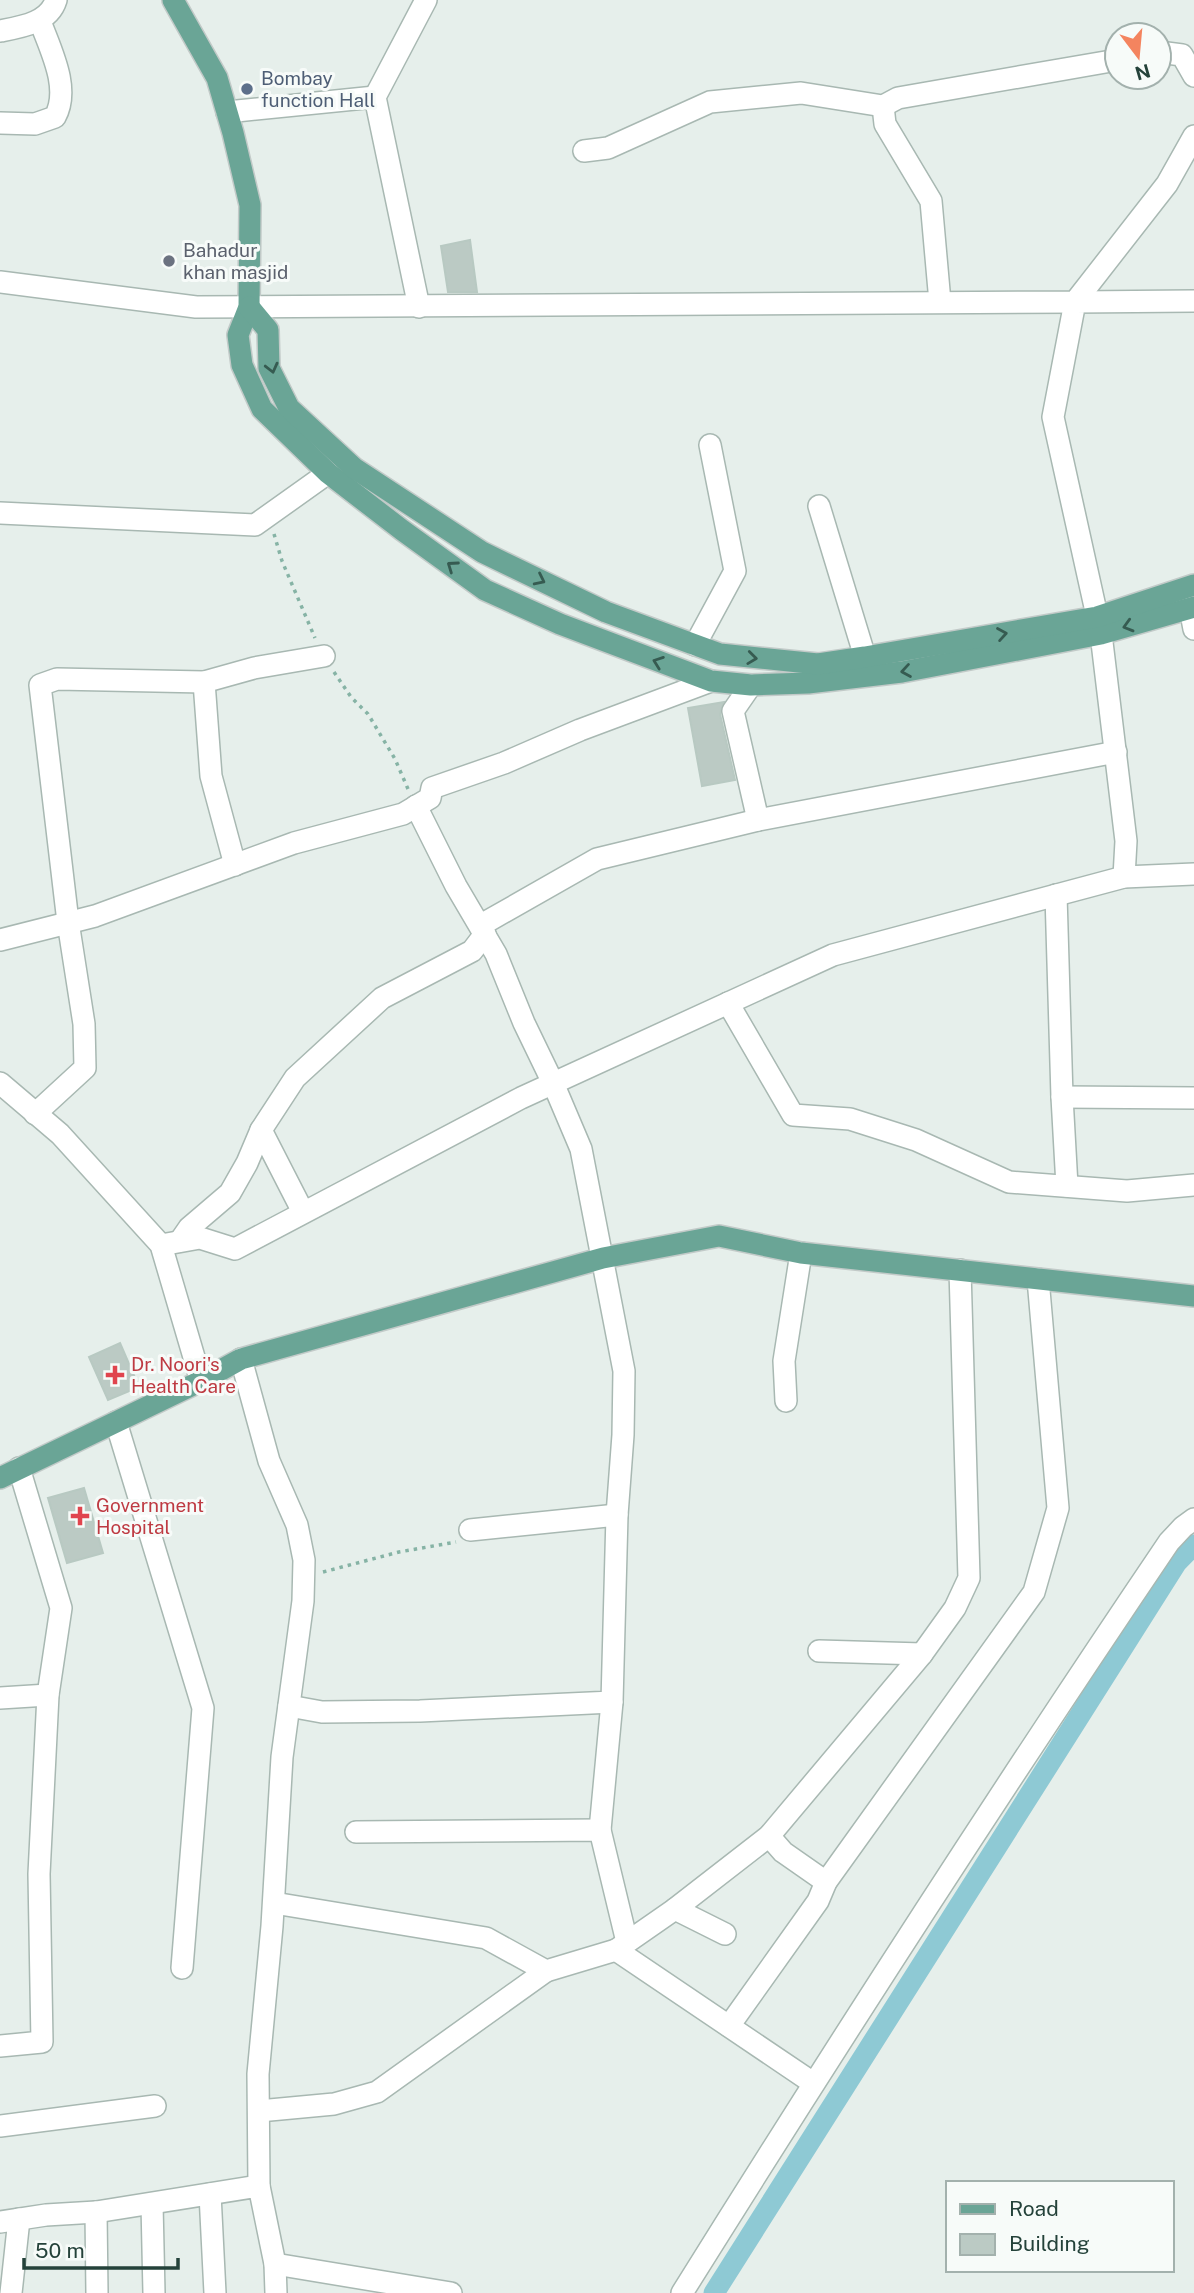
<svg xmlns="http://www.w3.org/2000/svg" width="1194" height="2293" viewBox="0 0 1194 2293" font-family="'Public Sans',sans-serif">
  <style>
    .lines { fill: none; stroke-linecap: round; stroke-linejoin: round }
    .canal { stroke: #8ec9d4; stroke-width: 21 }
    .building { fill: #bbcac4; stroke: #b8c9c2; stroke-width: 2 }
    .minor-casing { stroke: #a8b8b2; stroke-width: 24 }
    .major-casing { stroke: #c2cac8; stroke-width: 24 }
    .path { stroke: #86b3a5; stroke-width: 3.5; stroke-dasharray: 3.5 5; stroke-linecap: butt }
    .minor { stroke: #fff; stroke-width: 21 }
    .major { stroke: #6aa596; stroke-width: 21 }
    .oneway { stroke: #365b51 }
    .service-dot { fill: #5c6f8a; stroke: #f7fbf9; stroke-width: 2.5 }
    .worship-dot { fill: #6b7280; stroke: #f7fbf9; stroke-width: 2.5 }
    .health-dot { fill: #e0444e; stroke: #f7fbf9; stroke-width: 2.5 }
    .labels { text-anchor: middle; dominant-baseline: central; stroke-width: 6; stroke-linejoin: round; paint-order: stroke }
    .service-label { font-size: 19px; fill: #4e5e75; stroke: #f7fbf9; text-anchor: start }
    .worship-label { font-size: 19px; fill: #5b616d; stroke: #f7fbf9; text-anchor: start }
    .health-label { font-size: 19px; fill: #be3a42; stroke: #f7fbf9; text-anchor: start }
  </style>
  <rect width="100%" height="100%" fill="#e6efeb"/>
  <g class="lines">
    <polyline class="canal" points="714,2293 1177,1562 1194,1545"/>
  </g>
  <g class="building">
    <polygon points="470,240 477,292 448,292 441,246"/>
    <polygon points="724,702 720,714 735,780 702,786 688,708"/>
    <polygon points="120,1343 139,1387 108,1400 89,1357"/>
    <polygon points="84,1488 103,1553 67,1563 48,1498"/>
  </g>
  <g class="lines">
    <g class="minor-casing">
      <g id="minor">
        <path d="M 0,31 C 21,27 49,23 56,0"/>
        <polyline points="1159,52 1182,55 1194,76"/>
        <polyline points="883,106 885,124 931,201 940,302"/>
        <polyline points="227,112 375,97"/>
        <path d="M 0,123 L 35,124 L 55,117 C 71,88 50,49 40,21"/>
        <polyline points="584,151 608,148 710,102 801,93 883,106 898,98 1117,60"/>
        <polyline points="0,282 196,307 1075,302 1167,184 1194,136"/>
        <polyline points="419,307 375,97 426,0"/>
        <polyline points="819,506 865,657"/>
        <polyline points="0,513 255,525 328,473"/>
        <polyline points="1190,608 1194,629"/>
        <polyline points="695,645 735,571 710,445"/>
        <polyline points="204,682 211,776 235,865"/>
        <polyline points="751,685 733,711 758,820"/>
        <polyline points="1124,877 1126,841 1101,634 1053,417 1075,302 1194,301"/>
        <polyline points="1056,895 1062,1097 1067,1186"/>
        <polyline points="0,940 95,916 294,843 403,814 430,798 432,788 504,763 580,730 711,681"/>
        <polyline points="728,1003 793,1115 850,1119 916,1140 1009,1182 1127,1191 1194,1185"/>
        <polyline points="0,1083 60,1134 161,1245 201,1381"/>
        <polyline points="1062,1097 1194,1098"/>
        <polyline points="35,1114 85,1068 84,1024 68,922 40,685 57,679 204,682 254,668 324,656"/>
        <polyline points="261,1130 303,1212"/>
        <polyline points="180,1241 189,1228 230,1193 247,1163 261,1130 295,1078 382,998 472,951 485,934 481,925 597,859 758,820 1116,752"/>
        <polyline points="161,1245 200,1238 235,1249 521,1098 833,955 1124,877 1194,874"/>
        <polyline points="241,1359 269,1461 297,1525 304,1560 303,1601 282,1757 272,1926 258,2074 259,2186"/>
        <polyline points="786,1401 784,1361 801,1253"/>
        <polyline points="116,1422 203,1708 182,1968"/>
        <polyline points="470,1530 617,1515"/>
        <polyline points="819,1651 922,1654"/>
        <polyline points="0,1698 48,1695"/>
        <polyline points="289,1706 322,1712 420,1711 612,1702 617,1515 623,1435 624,1371 581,1149 553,1083 524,1023 496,954 456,886 416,806"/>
        <polyline points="600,1830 612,1702"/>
        <polyline points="356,1832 600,1830 627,1942"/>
        <polyline points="769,1836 783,1852 826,1882"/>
        <polyline points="274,1903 486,1938 546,1971 616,1950"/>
        <polyline points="675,1909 769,1836 922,1654 955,1608 969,1578 960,1270"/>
        <polyline points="725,1934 675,1909 616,1950 813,2083"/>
        <polyline points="729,2026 818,1901 826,1882 1034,1592 1058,1508 1038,1279"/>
        <polyline points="0,2046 42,2042 39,1874 48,1695 61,1608 19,1468"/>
        <polyline points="259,2111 334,2104 377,2092 546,1971"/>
        <polyline points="0,2126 155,2106"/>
        <polyline points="210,2194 215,2293"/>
        <polyline points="152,2204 154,2293"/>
        <polyline points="96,2212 97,2293"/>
        <polyline points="0,2222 46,2215 96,2212 259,2186 275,2264 276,2293"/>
        <polyline points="275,2264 451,2293"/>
        <polyline points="11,2293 19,2219"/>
        <path d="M 682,2293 C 840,2040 1002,1789 1169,1542 L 1183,1527 L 1194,1519"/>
      </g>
    </g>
    <g class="major-casing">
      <g id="major">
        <polyline points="173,0 217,78 233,133 250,205 249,307 238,335 242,365 262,409 328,473 402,530 485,590 560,624 711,681 751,685 808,683 902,672 1101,634 1194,607"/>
        <polyline points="249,307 268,330 269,368 289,408 354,468 482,552 606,612 720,654 818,664 865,657 1097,617 1194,585"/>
        <polyline points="0,1478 201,1381 241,1359 603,1258 719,1236 801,1253 1194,1296"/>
      </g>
    </g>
    <g class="path">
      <polyline points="274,534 282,561 315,638"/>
      <polyline points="334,672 351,697 368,714 395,759 408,789"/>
      <polyline points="323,1572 399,1552 456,1542"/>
    </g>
    <use href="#minor" class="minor"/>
    <use href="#major" class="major"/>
  </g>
  <defs><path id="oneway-chevron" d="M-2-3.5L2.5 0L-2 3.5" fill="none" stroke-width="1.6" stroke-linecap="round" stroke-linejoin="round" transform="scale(1.75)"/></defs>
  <g class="oneway">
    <use href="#oneway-chevron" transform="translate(272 368) rotate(76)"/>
    <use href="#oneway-chevron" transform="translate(452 566) rotate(-145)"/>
    <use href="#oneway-chevron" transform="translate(540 580) rotate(26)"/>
    <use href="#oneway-chevron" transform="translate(1128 626) rotate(164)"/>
    <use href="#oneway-chevron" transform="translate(1002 634) rotate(-10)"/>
    <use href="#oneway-chevron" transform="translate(752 658) rotate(7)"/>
    <use href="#oneway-chevron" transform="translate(658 662) rotate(-160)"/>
    <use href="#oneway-chevron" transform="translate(906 671) rotate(171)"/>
  </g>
  <circle class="service-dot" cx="247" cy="89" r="7"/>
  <circle class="worship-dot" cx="169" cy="261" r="7"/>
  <g class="health-dot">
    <path d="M111.5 1364.5h7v7h7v7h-7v7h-7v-7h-7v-7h7z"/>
    <path d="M76.5 1505.5h7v7h7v7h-7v7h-7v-7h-7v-7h7z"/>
  </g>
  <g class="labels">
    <g class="service-label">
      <text x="261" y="78">Bombay<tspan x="261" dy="22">function Hall</tspan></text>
    </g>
    <g class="worship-label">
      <text x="183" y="250">Bahadur<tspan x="183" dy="22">khan masjid</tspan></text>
    </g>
    <g class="health-label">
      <text x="131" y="1364">Dr. Noori's<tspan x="131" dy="22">Health Care</tspan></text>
      <text x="96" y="1505">Government<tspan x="96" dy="22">Hospital</tspan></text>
    </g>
  </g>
  <rect x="946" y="2181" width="228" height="91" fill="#f7fbf9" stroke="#a3b1ad" stroke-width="2"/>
  <rect x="960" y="2204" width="35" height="10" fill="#6aa596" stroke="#a3b1ad" stroke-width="2"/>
  <text x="1009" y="2216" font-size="21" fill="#24423a">Road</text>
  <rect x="960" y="2234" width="35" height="21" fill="#bbcac4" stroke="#a3b1ad" stroke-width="2"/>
  <text x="1009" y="2251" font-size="21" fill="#24423a">Building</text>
  <g transform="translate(1138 56) rotate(164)"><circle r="33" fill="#f7fbf9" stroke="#a3b1ad" stroke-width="2"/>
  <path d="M0-5L12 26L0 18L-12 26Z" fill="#f4845f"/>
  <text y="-10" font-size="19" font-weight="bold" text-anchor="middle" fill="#24423a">N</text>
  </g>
  <path d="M24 2258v10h154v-10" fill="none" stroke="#24423a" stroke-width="3.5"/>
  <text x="35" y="2258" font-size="21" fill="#24423a" stroke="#f7fbf9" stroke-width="5" paint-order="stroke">50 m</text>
</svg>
